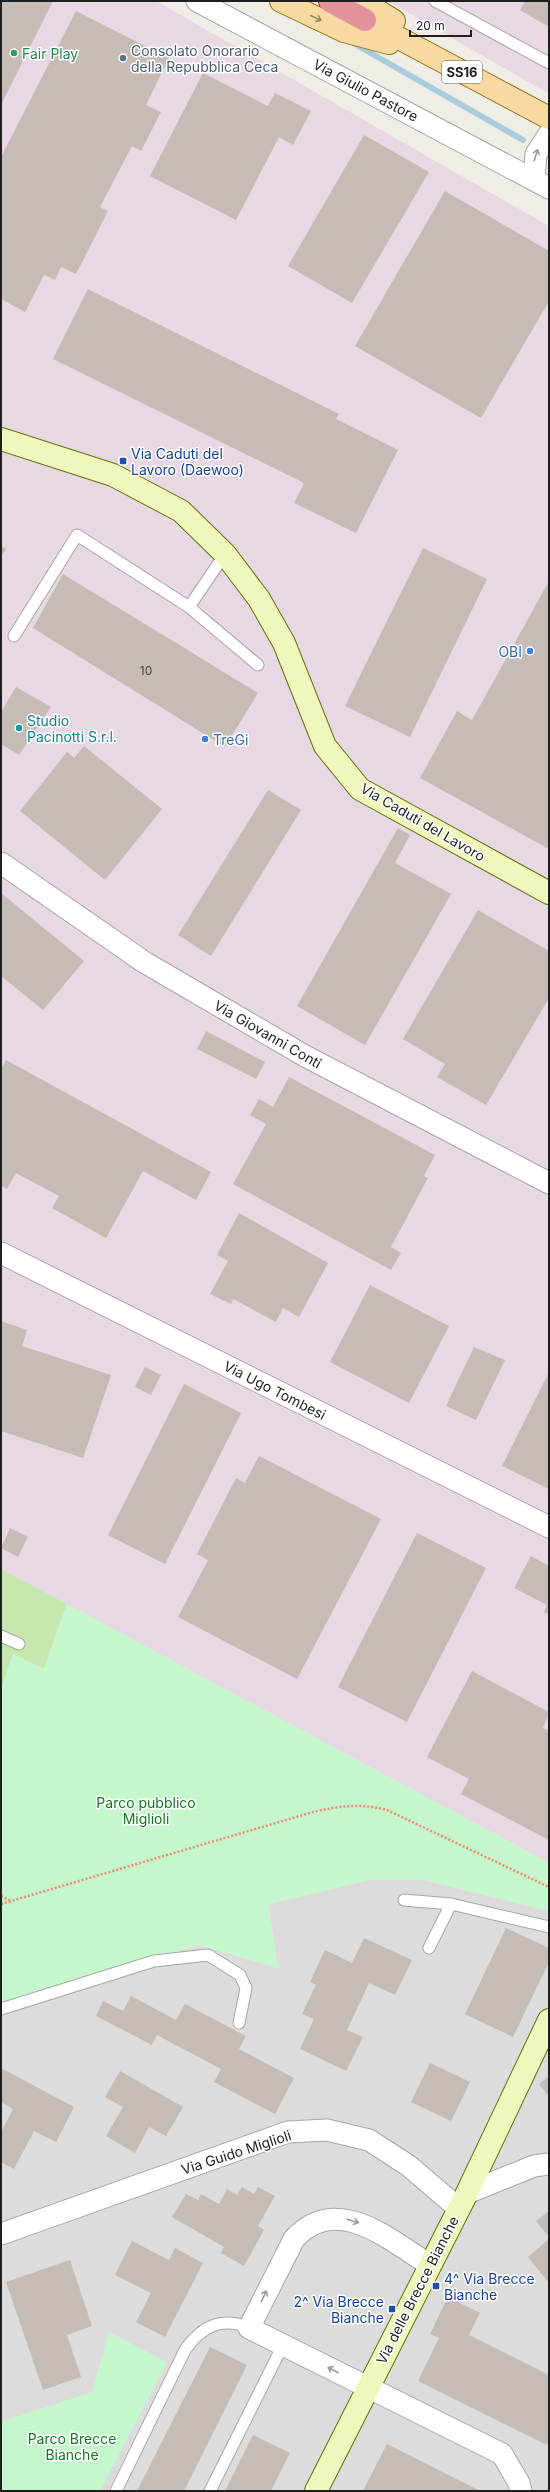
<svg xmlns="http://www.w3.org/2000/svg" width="550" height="2492" viewBox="0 0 550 2492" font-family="Inter,sans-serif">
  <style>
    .residential { fill: #dddcdc }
    .industrial { fill: #e8d8e4 }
    .grass { fill: #c6e7ae }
    .park { fill: #c5f7cc }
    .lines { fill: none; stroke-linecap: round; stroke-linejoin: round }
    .stream { stroke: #a8ccdb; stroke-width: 6 }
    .building { fill: #c4bcb5 }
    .lane-casing { stroke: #a6a6a6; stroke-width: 13 }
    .street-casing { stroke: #a6a6a6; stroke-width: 23 }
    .secondary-casing { stroke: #607209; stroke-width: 24 }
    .primary-casing { stroke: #946f06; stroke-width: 24 }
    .highway-casing { stroke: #d42c5a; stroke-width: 24 }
    .path { stroke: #f48872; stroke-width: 2.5; stroke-dasharray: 2 2; stroke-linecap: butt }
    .lane { stroke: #fff; stroke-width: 11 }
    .street { stroke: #fff; stroke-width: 21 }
    .secondary { stroke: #f0f7bc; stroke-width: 22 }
    .primary { stroke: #f8d9a2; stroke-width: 22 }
    .highway { stroke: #e3919a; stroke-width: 22 }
    .oneway { stroke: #968567 }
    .oneway2 { stroke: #9a9a9a }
    .leisure-dot { fill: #2e9e5b; stroke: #fff; stroke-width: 1.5 }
    .service-dot { fill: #5c6f8a; stroke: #fff; stroke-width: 1.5 }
    .transit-dot { fill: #1a4fb4; stroke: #fff; stroke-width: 1.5 }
    .shop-dot { fill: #3f7fe0; stroke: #fff; stroke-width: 1.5 }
    .culture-dot { fill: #0f9aa8; stroke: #fff; stroke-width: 1.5 }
    .labels { text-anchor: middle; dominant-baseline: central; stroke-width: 3; stroke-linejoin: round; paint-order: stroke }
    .number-label { font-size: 12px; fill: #484644 }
    .shield { fill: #fff; stroke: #626262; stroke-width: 1 }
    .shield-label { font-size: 13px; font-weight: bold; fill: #1f1f1f }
    .service-label { font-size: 14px; fill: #4e5e75; stroke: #fff; text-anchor: start }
    .leisure-label { font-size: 14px; fill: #27864d; stroke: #fff; text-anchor: start }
    .street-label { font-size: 14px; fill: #1f1f1f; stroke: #fff }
    .transit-label { font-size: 14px; fill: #164399; stroke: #fff; text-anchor: start }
    .shop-label { font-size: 14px; fill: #366cbe; stroke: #fff; text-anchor: end }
    .culture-label { font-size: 14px; fill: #0d838f; stroke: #fff; text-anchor: start }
    .park-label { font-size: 14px; fill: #107a20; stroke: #fff }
  </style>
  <rect width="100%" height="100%" fill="#efede6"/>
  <polygon class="residential" points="369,1880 424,1880 549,1911 549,2491 1,2491 1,2005 199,1945 278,1968 268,1904"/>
  <g class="industrial">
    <polygon points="1,1 156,1 549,226 549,1863 1,1569"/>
    <polygon points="388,1 549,1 549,94"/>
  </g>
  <polygon class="grass" points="1,1569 67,1604 44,1669 13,1654 1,1689"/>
  <g class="park">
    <polygon points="67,1604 549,1863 549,1911 424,1880 369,1880 268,1904 278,1968 199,1945 1,2005 1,1689 13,1654 44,1669"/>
    <polygon points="109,2332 167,2362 100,2491 1,2491 1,2422 92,2392"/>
  </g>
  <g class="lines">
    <polyline class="stream" points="353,43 523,140"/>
  </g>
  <g class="building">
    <polygon points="1,1 53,1 1,105"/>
    <polygon points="525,1 549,1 549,27 520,10"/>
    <polygon points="76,11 169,58 146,105 161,112 141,151 132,146 100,207 108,211 76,274 61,267 55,280 44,275 25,312 1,299 1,157"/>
    <polygon points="203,73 268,106 275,93 311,111 293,145 279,137 236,220 150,176"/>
    <polygon points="364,135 429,172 352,303 288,266"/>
    <polygon points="445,191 549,251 549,301 481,418 355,346"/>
    <polygon points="88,289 339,414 336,419 398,450 356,533 294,503 304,483 53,359"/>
    <polygon points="1,546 6,549 1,557"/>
    <polygon points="423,548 487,579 410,737 345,706"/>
    <polygon points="63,574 258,693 225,747 33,628"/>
    <polygon points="549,581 549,849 420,778 457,711 472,720"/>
    <polygon points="16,687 51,707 19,755 1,744 1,712"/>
    <polygon points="84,746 162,809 105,880 20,811 67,752 74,758"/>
    <polygon points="268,790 301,810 211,956 178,935"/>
    <polygon points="398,828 410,835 395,863 451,894 365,1045 297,1006"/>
    <polygon points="1,893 84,961 43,1010 1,976"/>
    <polygon points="478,910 549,951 549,998 486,1105 437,1077 445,1064 403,1039"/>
    <polygon points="206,1031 265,1062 256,1079 197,1049"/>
    <polygon points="6,1060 211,1172 196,1200 143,1171 106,1238 52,1208 59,1196 16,1173 7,1189 1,1186 1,1069"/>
    <polygon points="289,1077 435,1155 424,1176 428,1178 391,1247 401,1253 391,1270 233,1184 266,1124 250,1115 259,1099 273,1107"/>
    <polygon points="239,1213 328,1263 299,1317 283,1308 276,1322 233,1299 231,1304 210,1294 228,1261 217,1255"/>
    <polygon points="370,1285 449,1326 409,1403 330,1362"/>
    <polygon points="1,1321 27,1330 22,1346 111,1375 83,1458 1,1431"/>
    <polygon points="474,1347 505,1360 476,1420 446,1406"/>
    <polygon points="145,1367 161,1375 151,1395 135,1387"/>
    <polygon points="549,1372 549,1489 502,1466"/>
    <polygon points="184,1384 241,1413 165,1564 108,1535"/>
    <polygon points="259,1456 381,1519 297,1679 178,1617 208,1560 197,1554 236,1478 245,1483"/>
    <polygon points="10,1528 28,1537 18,1557 1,1548"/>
    <polygon points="417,1533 486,1568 407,1722 338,1687"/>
    <polygon points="531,1556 549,1566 549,1615 544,1612 547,1605 514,1588"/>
    <polygon points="472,1671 549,1712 543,1728 549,1731 549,1840 461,1794 469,1779 427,1757"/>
    <polygon points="506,1928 549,1948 549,1962 513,2037 465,2014"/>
    <polygon points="364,1938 412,1960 395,1995 369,1983 347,2030 363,2037 346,2071 300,2049 314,2019 302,2014 316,1985 310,1982 325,1950 352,1963"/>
    <polygon points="131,1996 176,2020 185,2004 246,2036 239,2049 294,2078 275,2114 214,2082 221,2069 157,2035 152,2045 96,2016 103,2001 123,2011"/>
    <polygon points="430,2063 470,2082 451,2121 411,2102"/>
    <polygon points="1,2068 74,2107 56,2142 34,2131 14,2169 1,2162 1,2132 13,2109 1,2102"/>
    <polygon points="120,2071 183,2107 166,2136 149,2127 135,2153 106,2136 123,2107 105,2097"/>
    <polygon points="549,2076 549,2096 539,2084"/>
    <polygon points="242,2187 254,2194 258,2187 275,2196 258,2226 264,2230 244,2266 221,2253 224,2247 172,2217 186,2194 198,2200 201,2194 219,2204 227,2189 237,2195"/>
    <polygon points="549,2211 549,2237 536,2221"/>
    <polygon points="549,2239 549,2283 528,2257"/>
    <polygon points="132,2241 169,2260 175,2248 203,2263 165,2337 136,2322 151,2293 115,2275"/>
    <polygon points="70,2260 92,2326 67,2335 81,2377 43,2390 6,2282"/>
    <polygon points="448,2297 480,2313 469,2335 549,2375 549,2441 547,2445 418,2381 439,2338 430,2334"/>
    <polygon points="210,2347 247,2365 184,2491 137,2491"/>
    <polygon points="253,2435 290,2453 271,2491 225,2491"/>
    <polygon points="387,2444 480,2491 363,2491"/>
  </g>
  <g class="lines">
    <g class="lane-casing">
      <g id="lane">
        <polyline points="435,1 549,63"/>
        <polyline points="189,607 225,554"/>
        <polyline points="14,636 77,535 189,607 258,665"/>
        <polyline points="1,1636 19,1644"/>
        <polyline points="404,1900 451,1904"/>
        <polyline points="429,1948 451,1904 549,1927"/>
        <polyline points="1,2009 154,1961 208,1955 240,1975 246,1988 239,2023"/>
        <path d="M 116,2491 L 185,2350 C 201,2327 221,2316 249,2328"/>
        <polyline points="210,2491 283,2345"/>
      </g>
    </g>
    <g class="street-casing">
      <g id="street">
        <polyline points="197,1 549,188"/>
        <polyline points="534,180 536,154 549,134"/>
        <polyline points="1,863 144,962 305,1056 549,1183"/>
        <polyline points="1,1253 549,1527"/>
        <polyline points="467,2193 534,2166 549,2164"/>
        <polyline points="1,2234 288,2132 327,2130 369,2140 409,2166 458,2208"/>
        <path d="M 430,2265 C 389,2240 337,2192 294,2239 L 249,2328 L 502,2454 L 519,2483 L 521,2491"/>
      </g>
    </g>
    <g class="secondary-casing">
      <g id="secondary">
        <polyline points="1,439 113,475 181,511 225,554 259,599 284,643 325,746 360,789 549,893"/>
        <polyline points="316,2491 467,2193 549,2020"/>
      </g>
    </g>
    <g class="primary-casing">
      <g id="primary">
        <polyline points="281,1 344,31 389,43"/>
        <polyline points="362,1 394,21"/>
        <polyline points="365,20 549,118"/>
      </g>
    </g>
    <g class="highway-casing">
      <polyline id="highway" points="330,1 365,20"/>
    </g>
    <g class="path">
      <polyline points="1,1896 11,1901"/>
      <path d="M 1,1904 L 313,1812 C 339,1806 361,1803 387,1810 L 549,1887"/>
    </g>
    <use href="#lane" class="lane"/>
    <use href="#street" class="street"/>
    <use href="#secondary" class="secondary"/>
    <use href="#primary" class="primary"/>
    <use href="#highway" class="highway"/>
  </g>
  <defs><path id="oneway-shaft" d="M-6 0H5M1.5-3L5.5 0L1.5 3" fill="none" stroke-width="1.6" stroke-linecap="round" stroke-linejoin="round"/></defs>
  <use class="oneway" href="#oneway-shaft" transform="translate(316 18) rotate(25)"/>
  <g class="oneway2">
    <use href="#oneway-shaft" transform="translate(536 155) rotate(-73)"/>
    <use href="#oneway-shaft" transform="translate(353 2221) rotate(18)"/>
    <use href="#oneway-shaft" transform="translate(264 2296) rotate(-64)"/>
    <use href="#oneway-shaft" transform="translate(333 2370) rotate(-153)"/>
  </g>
  <circle class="leisure-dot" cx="14" cy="53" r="4"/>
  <circle class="service-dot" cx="123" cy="58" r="4"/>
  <g class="transit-dot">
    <rect x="119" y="457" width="8" height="8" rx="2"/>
    <rect x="432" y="2282" width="8" height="8" rx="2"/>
    <rect x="388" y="2305" width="8" height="8" rx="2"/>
  </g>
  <g class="shop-dot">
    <circle cx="530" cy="651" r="4"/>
    <circle cx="205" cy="739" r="4"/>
  </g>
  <circle class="culture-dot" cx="19" cy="728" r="4"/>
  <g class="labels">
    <g class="number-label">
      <text x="146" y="670">10</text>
    </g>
    <rect class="shield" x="442" y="61" width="40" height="22" rx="3"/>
    <g class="shield-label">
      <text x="462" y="72">SS16</text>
    </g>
    <g class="service-label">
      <text x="131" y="50">Consolato Onorario<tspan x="131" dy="16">della Repubblica Ceca</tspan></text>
    </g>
    <g class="leisure-label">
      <text x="22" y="53">Fair Play</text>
    </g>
    <g class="street-label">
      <text transform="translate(366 90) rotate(28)">Via Giulio Pastore</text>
      <text transform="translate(423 822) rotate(30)">Via Caduti del Lavoro</text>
      <text transform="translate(268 1034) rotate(30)">Via Giovanni Conti</text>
      <text transform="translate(275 1390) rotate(27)">Via Ugo Tombesi</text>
      <text transform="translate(236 2152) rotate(-18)">Via Guido Miglioli</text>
      <text transform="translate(417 2290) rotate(-63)">Via delle Brecce Bianche</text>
    </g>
    <g class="transit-label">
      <text x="131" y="453">Via Caduti del<tspan x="131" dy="16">Lavoro (Daewoo)</tspan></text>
      <text x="444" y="2278">4^ Via Brecce<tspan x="444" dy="16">Bianche</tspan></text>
      <text x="384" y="2301" text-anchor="end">2^ Via Brecce<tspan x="384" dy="16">Bianche</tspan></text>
    </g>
    <g class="shop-label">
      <text x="522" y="651">OBI</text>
      <text x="213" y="739" text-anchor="start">TreGi</text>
    </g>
    <g class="culture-label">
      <text x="27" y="720">Studio<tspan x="27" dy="16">Pacinotti S.r.l.</tspan></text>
    </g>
    <g class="park-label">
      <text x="146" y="1802">Parco pubblico<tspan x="146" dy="16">Miglioli</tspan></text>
      <text x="72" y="2438">Parco Brecce<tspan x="72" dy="16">Bianche</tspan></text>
    </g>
  </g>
  <rect width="550" height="2492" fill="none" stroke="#1f1f1f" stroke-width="4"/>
  <path d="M410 30v6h61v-6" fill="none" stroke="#1f1f1f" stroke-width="2"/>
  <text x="416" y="30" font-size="12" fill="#1f1f1f" stroke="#ffffff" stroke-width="3" paint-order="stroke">20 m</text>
</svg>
